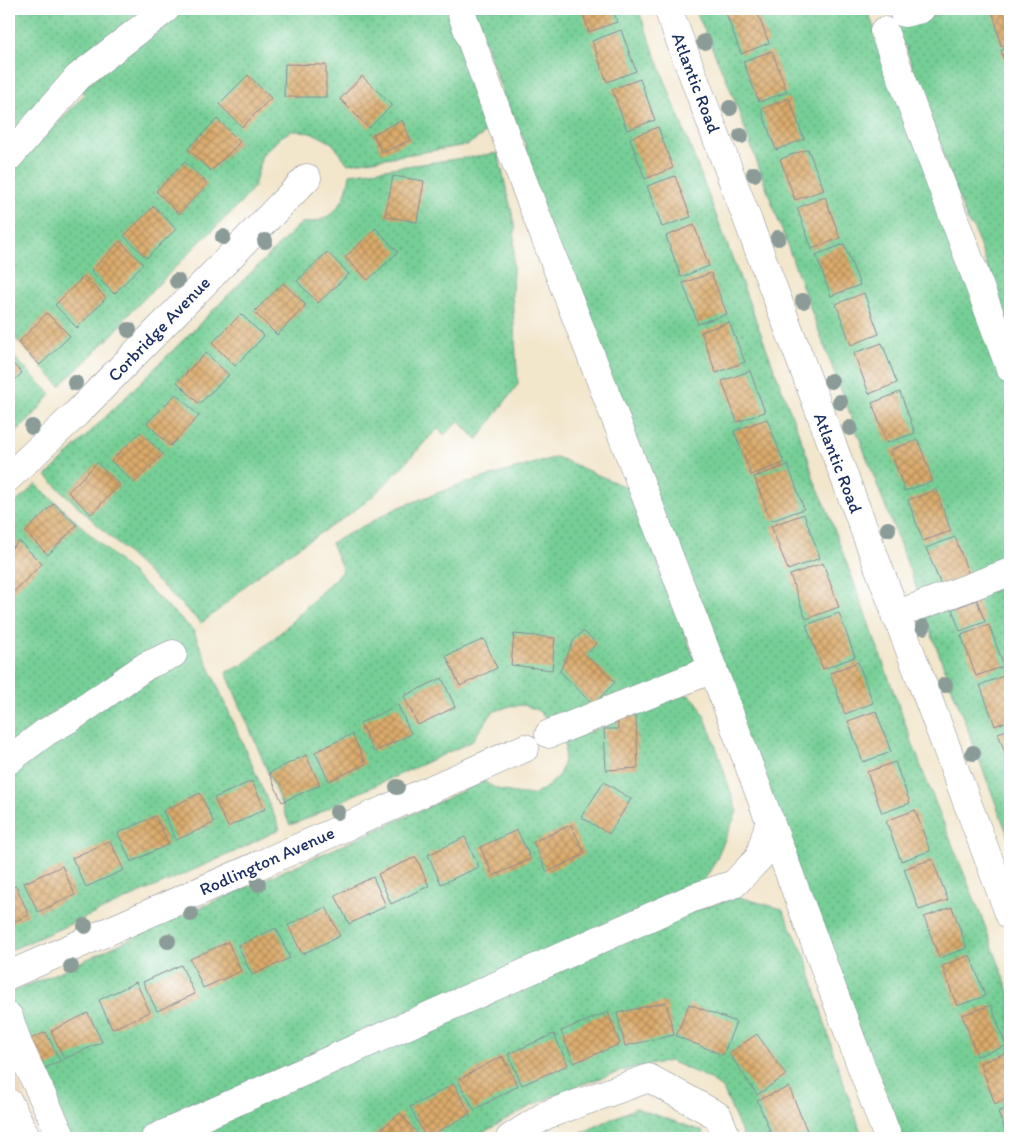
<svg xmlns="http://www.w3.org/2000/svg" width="1019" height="1147" viewBox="0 0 1019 1147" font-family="Itim,sans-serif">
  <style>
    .built { fill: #edd7bb }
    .park { fill: url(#park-dots); stroke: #487f7a }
    .building { fill: url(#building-cross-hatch) }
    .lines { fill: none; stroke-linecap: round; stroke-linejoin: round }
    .minor-casing { stroke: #868a94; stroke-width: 29 }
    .minor { stroke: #fff; stroke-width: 28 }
    .tree { fill: #8b9c98 }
    .labels { text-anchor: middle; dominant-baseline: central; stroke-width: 5; stroke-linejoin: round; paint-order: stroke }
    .street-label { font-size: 18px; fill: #1b2f5e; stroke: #fff }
  </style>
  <defs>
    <pattern id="park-dots" width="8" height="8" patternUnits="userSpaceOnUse" patternTransform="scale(1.25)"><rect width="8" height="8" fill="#76cf96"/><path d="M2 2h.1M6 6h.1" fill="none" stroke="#60a87e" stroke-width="1.8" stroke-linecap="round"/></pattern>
    <pattern id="building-cross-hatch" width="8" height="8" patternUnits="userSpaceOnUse" patternTransform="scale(1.25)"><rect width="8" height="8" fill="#daaa6b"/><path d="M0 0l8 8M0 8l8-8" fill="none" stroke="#b08b5b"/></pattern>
  </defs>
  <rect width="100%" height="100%" fill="#fff"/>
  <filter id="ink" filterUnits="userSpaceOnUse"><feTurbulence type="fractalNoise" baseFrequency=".02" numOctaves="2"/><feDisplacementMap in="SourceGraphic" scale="10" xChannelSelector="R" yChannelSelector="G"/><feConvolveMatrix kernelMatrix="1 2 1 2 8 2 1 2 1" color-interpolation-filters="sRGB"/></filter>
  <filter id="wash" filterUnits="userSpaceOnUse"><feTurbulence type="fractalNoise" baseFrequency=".0096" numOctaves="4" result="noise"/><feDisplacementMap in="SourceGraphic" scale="20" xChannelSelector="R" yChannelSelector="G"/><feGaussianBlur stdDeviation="1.12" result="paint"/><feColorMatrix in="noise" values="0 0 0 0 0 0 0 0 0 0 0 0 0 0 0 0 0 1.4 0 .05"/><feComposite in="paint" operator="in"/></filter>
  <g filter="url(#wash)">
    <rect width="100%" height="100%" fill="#f2e6cb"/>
    <polygon class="built" points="9,1061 42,1138 9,1138"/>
    <g class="park">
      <polygon points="9,9 144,9 9,134"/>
      <polygon points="178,9 453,9 481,84 487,132 467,145 348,164 332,143 317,135 302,131 291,131 281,137 262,155 254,187 239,205 202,240 130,313 113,334 60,386 9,332 9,172 33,144 56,125 85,94 81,90"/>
      <polygon points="473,9 638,9 808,458 814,480 825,504 923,772 982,918 1010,994 1010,1138 900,1138 525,170 526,145 503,94"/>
      <polygon points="695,9 867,9 1010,386 1010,567 921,600 819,332 730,88"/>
      <polygon points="957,9 1010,9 1010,332 973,226 969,225 931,124 905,45 901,45 897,25"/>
      <path d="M 498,153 L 515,226 L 512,295 L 518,384 L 477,440 L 459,421 L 444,435 L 438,429 C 413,453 389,484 363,504 C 331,529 294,547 262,572 C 241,588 224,608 201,623 L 46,476 L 301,223 C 333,223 346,203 350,174 Z"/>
      <polygon points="9,352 51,394 34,415 9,438"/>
      <polygon points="557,457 630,489 699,671 557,728 537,710 524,705 510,706 493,712 471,742 354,795 309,818 290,825 226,672 243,665 281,632 343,570 331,543 397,508 459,485"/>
      <polygon points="36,484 193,630 280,829 234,852 9,951 9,775 21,762 9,747 9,509"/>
      <polygon points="1010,584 1010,841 925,617"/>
      <path d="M 682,693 C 685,694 691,696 693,698 C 707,709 730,792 737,812 L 714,864 L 698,890 L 147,1135 L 136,1138 L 66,1138 L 9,1007 L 9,993 C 63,972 115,945 168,922 C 274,875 379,830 484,781 C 498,793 517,793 534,795 C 559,781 565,771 565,742 Z"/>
      <polygon points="739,897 782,909 806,958 834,1055 863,1138 744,1138 723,1089 708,1078 670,1061 629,1069 579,1085 531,1106 473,1138 170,1138 685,913"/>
      <polygon points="636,1108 702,1131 705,1138 570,1138"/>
    </g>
    <g id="blocks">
      <g class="building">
        <polygon points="581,9 613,9 617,22 589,32"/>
        <polygon points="737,9 756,9 769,43 741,54 726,13"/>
        <polygon points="992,9 1010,9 1010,43 1001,46"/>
        <polygon points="621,30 636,71 607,82 592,41"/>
        <polygon points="1010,48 1010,82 1001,50"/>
        <polygon points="772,51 787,92 759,102 743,61"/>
        <polygon points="285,64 326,65 326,97 284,97"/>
        <polygon points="248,75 271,98 242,127 219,104"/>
        <polygon points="362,76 392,105 369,128 340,99"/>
        <polygon points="640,79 655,120 627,130 612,89"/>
        <polygon points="789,98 804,139 776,150 761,109"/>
        <polygon points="217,119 240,142 211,171 188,149"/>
        <polygon points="402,120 411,140 382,153 373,134"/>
        <polygon points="658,127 673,168 645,179 630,138"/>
        <polygon points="808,149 824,190 795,200 780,159"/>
        <polygon points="185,162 208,184 179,214 156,191"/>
        <polygon points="393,176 424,181 417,222 385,216"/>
        <polygon points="675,176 691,217 662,227 647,186"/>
        <polygon points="825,197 840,238 812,249 797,208"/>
        <polygon points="154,206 176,229 147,258 124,236"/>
        <polygon points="694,225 709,266 681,277 666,236"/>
        <polygon points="376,228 398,252 368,280 345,257"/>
        <polygon points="120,241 143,264 114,294 91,271"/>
        <polygon points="844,244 860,285 831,296 816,255"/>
        <polygon points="327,252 349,274 318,303 297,281"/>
        <polygon points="711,273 727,314 698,324 683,283"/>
        <polygon points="84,276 106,298 77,328 55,305"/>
        <polygon points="283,283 306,305 277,335 254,312"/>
        <polygon points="864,293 879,334 851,345 836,304"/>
        <polygon points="47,313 70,336 40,365 18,343"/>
        <polygon points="241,314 264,336 235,366 212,343"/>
        <polygon points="729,322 745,362 716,373 701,332"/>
        <polygon points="882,343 897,383 869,394 854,353"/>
        <polygon points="206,353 229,375 199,404 177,382"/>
        <polygon points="9,360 22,373 9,386"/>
        <polygon points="750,371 765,412 737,422 722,381"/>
        <polygon points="900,392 915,433 887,443 872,403"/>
        <polygon points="176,394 199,416 170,446 147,423"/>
        <polygon points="767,419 784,463 751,475 734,431"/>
        <polygon points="140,432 163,454 134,483 111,461"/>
        <polygon points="918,440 933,481 905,491 890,450"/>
        <polygon points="97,463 120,485 91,514 68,492"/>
        <polygon points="788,465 804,509 771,521 754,477"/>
        <polygon points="936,490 951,531 923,541 908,500"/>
        <polygon points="54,503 77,525 48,555 25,532"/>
        <polygon points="804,514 820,558 788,570 771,526"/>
        <polygon points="955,537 970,578 942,588 926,548"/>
        <polygon points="19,541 42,564 12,593 9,589 9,551"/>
        <polygon points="823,563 839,607 806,619 790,575"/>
        <polygon points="977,600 985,622 960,631 952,609"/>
        <polygon points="839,613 855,657 823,669 806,625"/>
        <polygon points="989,625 1004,666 976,676 961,635"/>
        <polygon points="583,631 597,643 586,655 615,682 593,705 560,671 574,640"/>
        <polygon points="514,634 555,638 552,670 511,665"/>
        <polygon points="484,639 497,668 460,686 446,656"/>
        <polygon points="858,662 873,703 845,714 830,673"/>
        <polygon points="1008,674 1010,681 1010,720 995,726 980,685"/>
        <polygon points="442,678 455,707 418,725 404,696"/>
        <polygon points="398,705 411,734 374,752 360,723"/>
        <polygon points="876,711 891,752 863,762 848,721"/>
        <polygon points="636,716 638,768 606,770 604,729 618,729 617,717"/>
        <polygon points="1010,729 1010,767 998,733"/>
        <polygon points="352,734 366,764 329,781 315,752"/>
        <polygon points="306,755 320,785 282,802 269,773"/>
        <polygon points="895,762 910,803 882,813 867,772"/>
        <polygon points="252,781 265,809 228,827 214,798"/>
        <polygon points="604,782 631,799 609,834 581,817"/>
        <polygon points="200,793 214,823 176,840 163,811"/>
        <polygon points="915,810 930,851 901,861 886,821"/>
        <polygon points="155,816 169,844 131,862 118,833"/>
        <polygon points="571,825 585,854 547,872 533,842"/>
        <polygon points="517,830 531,859 493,876 480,847"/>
        <polygon points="465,837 479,867 441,884 428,855"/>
        <polygon points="110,841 124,870 86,887 72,858"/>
        <polygon points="416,857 429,886 391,904 378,874"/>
        <polygon points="932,859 948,900 919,910 904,869"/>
        <polygon points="62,866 75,895 38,912 24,883"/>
        <polygon points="373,877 386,906 349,924 335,895"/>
        <polygon points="16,886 29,915 9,924 9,889"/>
        <polygon points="326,907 340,936 302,954 288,925"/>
        <polygon points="952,907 967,948 939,958 924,917"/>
        <polygon points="276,928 290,958 252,975 238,946"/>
        <polygon points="228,942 241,971 203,988 190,959"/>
        <polygon points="970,955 985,996 957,1006 942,966"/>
        <polygon points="181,965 195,994 157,1011 143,982"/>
        <polygon points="136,982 150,1012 112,1029 99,1000"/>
        <polygon points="666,1002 674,1035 625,1046 617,1013"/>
        <polygon points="689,1004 736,1022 723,1055 676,1036"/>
        <polygon points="991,1005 1006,1046 977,1056 962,1015"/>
        <polygon points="608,1012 620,1044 574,1063 561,1031"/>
        <polygon points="88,1013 102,1042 64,1059 51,1031"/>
        <polygon points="46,1032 60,1061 41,1070 28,1040"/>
        <polygon points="554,1034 568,1065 522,1085 508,1054"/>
        <polygon points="757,1034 786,1075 757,1095 729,1053"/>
        <polygon points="1008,1052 1010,1059 1010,1098 995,1104 980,1063"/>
        <polygon points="502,1056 518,1086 474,1110 458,1080"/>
        <polygon points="454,1084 470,1114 426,1138 410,1107"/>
        <polygon points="789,1087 808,1133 795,1138 773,1138 757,1100"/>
        <polygon points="1010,1107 1010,1138 1008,1138 998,1112"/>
        <polygon points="400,1113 421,1138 370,1138 381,1129"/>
      </g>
    </g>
  </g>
  <g filter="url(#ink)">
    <use href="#blocks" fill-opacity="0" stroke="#868a94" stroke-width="1"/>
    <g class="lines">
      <g class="minor-casing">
        <g id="minor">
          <polyline points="460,9 509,145 713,669 888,1138"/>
          <polyline points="668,9 1010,916"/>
          <polyline points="904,13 921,9"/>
          <polyline points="884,31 1010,368"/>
          <polyline points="9,157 78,77 166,9"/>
          <polyline points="9,477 77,413 307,178"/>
          <polyline points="895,615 1010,572"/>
          <polyline points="549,734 713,669"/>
          <polyline points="9,760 46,732 71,718 146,666 173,654"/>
          <polyline points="9,975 525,748"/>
          <polyline points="9,1017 18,1044 62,1138"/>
          <polyline points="9,1103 27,1138"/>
          <polyline points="155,1138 695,897 734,884 759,858 770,820"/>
          <polyline points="510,1138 546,1115 649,1078 718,1116 727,1138"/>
        </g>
      </g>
      <use href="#minor" class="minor"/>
    </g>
    <g class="tree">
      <circle cx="704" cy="42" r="8"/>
      <circle cx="730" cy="108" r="8"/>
      <circle cx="741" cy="136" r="8"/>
      <circle cx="754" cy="174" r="8"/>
      <circle cx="223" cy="237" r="8"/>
      <circle cx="778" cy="238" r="8"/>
      <circle cx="265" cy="241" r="8"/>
      <circle cx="177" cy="281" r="8"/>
      <circle cx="803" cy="301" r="8"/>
      <circle cx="129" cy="330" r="8"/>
      <circle cx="831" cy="381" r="8"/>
      <circle cx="75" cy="383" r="8"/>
      <circle cx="840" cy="402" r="8"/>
      <circle cx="32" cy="427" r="8"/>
      <circle cx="850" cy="428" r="8"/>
      <circle cx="888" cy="529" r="8"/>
      <circle cx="923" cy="627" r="8"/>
      <circle cx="945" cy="685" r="8"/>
      <circle cx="973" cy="753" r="8"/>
      <circle cx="397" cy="787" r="8"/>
      <circle cx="337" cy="812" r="8"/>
      <circle cx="258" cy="884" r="8"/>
      <circle cx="191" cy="914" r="8"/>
      <circle cx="85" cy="926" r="8"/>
      <circle cx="168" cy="941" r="8"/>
      <circle cx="71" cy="967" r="8"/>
    </g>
  </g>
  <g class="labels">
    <g class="street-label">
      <text transform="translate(696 83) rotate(69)">Atlantic Road</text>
      <text transform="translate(159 329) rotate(-46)">Corbridge Avenue</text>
      <text transform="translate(838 463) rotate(69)">Atlantic Road</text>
      <text transform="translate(267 861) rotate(-24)">Rodlington Avenue</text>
    </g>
  </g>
  <rect width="1019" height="1147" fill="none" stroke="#fff" stroke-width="30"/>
</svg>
